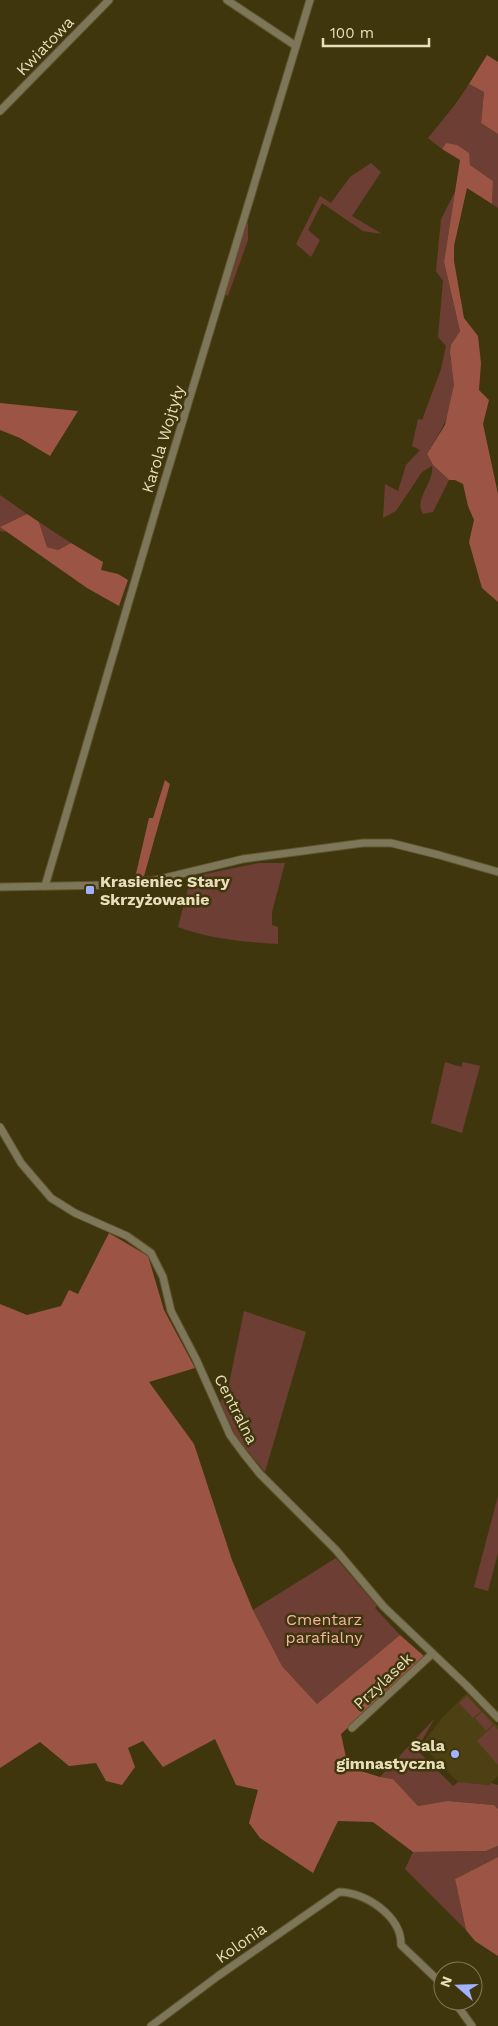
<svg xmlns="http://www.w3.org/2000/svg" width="498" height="2026" viewBox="0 0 498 2026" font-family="'Work Sans',sans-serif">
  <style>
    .built { fill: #4d4113 }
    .green { fill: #6d3e33 }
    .forest { fill: #9c5444 }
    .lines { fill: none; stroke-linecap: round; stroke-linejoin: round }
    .minor-casing { stroke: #5e542d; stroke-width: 9 }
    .minor { stroke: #7e7658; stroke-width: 7 }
    .poi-dot { fill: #a2b2fd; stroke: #40360e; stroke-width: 2 }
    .labels { text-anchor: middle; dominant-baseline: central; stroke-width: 5; stroke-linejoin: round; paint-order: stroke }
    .street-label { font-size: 16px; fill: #e8deba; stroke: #40360e }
    .poi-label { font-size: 16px; font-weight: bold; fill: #e8deba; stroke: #40360e; text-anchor: start }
    .park-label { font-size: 16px; fill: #f2b3a3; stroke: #40360e }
  </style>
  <rect width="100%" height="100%" fill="#40360e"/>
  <polygon class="built" points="467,1693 498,1726 498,1776 489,1785 458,1782 424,1748 426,1739 442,1718"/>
  <g class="green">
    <polygon points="469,84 484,92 481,123 498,134 498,208 492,204 493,181 470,165 446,143 442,149 428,138 454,106"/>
    <polygon points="371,163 381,172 352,216 382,234 363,231 322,203 308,230 320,240 311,257 296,244 320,196 331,203 350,177"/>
    <path d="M 455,192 L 444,262 L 460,331 C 441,359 456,359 454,386 C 452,414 441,431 427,454 L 433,465 L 449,480 L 433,512 L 423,514 C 413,499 435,482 432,466 L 422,472 L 396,511 L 383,518 L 385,484 L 398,491 L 406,465 L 420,450 L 412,446 L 418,419 L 422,420 L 441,369 L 446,346 L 438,337 L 443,281 L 436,271 L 441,219 Z"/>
    <polygon points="246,222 248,224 248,240 228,296 225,294"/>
    <polygon points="0,495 27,514 1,527 7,532 0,531"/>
    <polygon points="39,522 71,543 58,550 47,547"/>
    <path d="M 259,863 L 285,863 L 272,912 L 272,925 L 278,927 L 278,944 C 244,942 210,939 178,927 L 191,877 Z"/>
    <polygon points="445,1062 461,1067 463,1062 480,1066 462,1133 431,1123"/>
    <polygon points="244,1311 306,1332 265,1472 236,1437 220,1403 229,1384"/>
    <polygon points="498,1496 498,1553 488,1591 474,1587"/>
    <polygon points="336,1558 377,1606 375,1608 400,1635 317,1704 282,1666 253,1610"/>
    <polygon points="467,1696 481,1711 473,1718 459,1703"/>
    <polygon points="482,1712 493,1724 486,1731 475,1718"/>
    <polygon points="435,1718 421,1742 420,1753 453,1786 458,1782 489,1785 491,1783 498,1785 498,1809 494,1805 447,1801 418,1806 393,1779 380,1777"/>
    <polygon points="494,1725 498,1730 498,1765 477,1741"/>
    <polygon points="498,1846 498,1857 455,1879 466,1930 405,1869 413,1852 486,1851"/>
  </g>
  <g class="forest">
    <polygon points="487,55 498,62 498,134 481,123 484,92 469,84"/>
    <polygon points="446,143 457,145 469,153 470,165 493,181 492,204 467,188 454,246 454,261 464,318 478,336 481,363 479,390 489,400 483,424 498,494 498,602 482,588 469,542 474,520 468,506 463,484 455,480 449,480 433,465 427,454 445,425 454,385 450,352 451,345 460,331 444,262 460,160 442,149"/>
    <polygon points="0,403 78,411 50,456 20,438 0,430"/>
    <polygon points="27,514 39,522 47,547 58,550 71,543 103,562 101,570 118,574 128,580 119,606 87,588 0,527"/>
    <polygon points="165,780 170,784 144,876 135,878 149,818 153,818"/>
    <polygon points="109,1233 148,1256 164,1310 195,1368 149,1382 194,1444 232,1560 253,1610 282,1666 317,1704 400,1635 425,1657 341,1734 348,1767 380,1777 393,1779 418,1806 447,1801 494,1805 498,1809 498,1846 486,1851 413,1852 373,1822 338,1821 313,1873 260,1838 249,1823 258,1790 236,1785 215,1739 163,1767 143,1741 128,1748 135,1767 122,1785 106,1781 96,1763 69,1766 40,1742 0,1768 0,1304 27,1315 61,1306 69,1290 78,1294"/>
    <polygon points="498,1857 498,1956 475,1941 466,1930 455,1879"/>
  </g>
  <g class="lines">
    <g class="minor-casing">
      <g id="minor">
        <polyline points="227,0 296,46"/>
        <polyline points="0,111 109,0"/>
        <polyline points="45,886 157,506 310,0"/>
        <polyline points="0,887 113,885 156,880 243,859 363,843 391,843 439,855 498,872"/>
        <polyline points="0,1127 21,1163 51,1198 75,1213 127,1236 151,1253 163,1277 171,1311 196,1359 230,1435 244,1454 260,1474 336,1550 384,1607 466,1685 498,1718"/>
        <polyline points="352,1728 432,1654"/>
        <polyline points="454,2001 472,2026"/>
        <path d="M 151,2026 L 218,1976 L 339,1892 C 366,1892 402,1917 401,1945 L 443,1985"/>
      </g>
    </g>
    <use href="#minor" class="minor"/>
  </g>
  <g class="poi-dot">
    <rect x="85" y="885" width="10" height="10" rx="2.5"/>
    <circle cx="455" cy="1754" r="5"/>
  </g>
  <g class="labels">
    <g class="street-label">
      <text transform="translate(45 46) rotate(-46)">Kwiatowa</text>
      <text transform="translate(163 439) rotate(-73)">Karola Wojtyły</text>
      <text transform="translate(236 1409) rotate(63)">Centralna</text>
      <text transform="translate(383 1681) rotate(-43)">Przylasek</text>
      <text transform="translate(241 1943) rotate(-35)">Kolonia</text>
    </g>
    <g class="poi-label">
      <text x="100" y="881">Krasieniec Stary<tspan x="100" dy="18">Skrzyżowanie</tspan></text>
      <text x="445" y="1745" text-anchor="end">Sala<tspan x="445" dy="18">gimnastyczna</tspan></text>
    </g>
    <g class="park-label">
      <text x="324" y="1619">Cmentarz<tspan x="324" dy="18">parafialny</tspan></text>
    </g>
  </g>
  <g transform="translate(458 1986) rotate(290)"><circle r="24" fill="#40360e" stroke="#837953"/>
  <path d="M0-4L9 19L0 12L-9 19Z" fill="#a2b2fd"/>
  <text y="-8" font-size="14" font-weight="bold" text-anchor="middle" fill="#e8deba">N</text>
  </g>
  <path d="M323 38v8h106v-8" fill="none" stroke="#e8deba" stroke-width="2.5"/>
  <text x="330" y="38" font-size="15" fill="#e8deba" stroke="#40360e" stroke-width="4" paint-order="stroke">100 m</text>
</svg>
